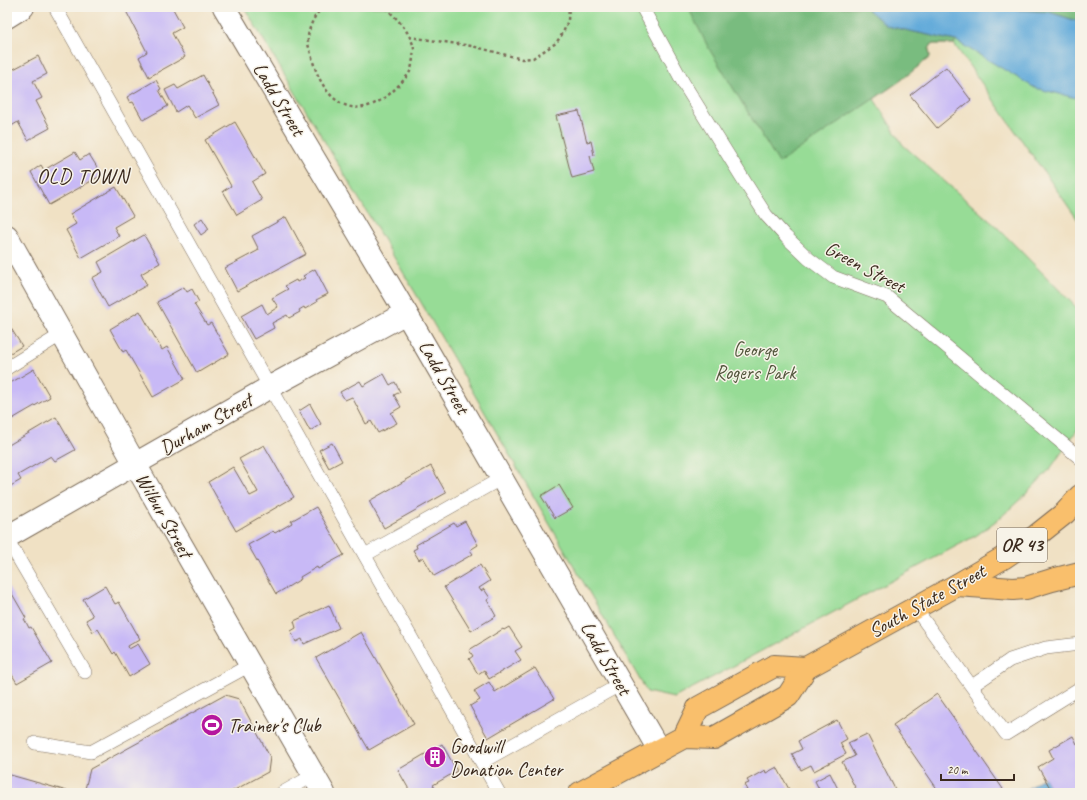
<svg xmlns="http://www.w3.org/2000/svg" width="1087" height="800" viewBox="0 0 1087 800" font-family="Caveat,sans-serif">
  <style>
    .green { fill: #97dc96; stroke: #69835a }
    .forest { fill: #79bc7f; stroke: #5a734e }
    .water { fill: #63abda; stroke: #4f6a7c }
    .building { fill: #c8b9f6 }
    .lines { fill: none; stroke-linecap: round; stroke-linejoin: round }
    .service-casing { stroke: #7a6a58; stroke-width: 14 }
    .minor-casing { stroke: #7a6a58; stroke-width: 24 }
    .primary-casing { stroke: #7a6a58; stroke-width: 24 }
    .path { stroke: #7a6a58; stroke-width: 2.5; stroke-dasharray: 3 3; stroke-linecap: butt }
    .service { stroke: #fff; stroke-width: 13 }
    .minor { stroke: #fff; stroke-width: 22 }
    .primary { stroke: #f9bf6c; stroke-width: 22 }
    .labels { text-anchor: middle; dominant-baseline: central; stroke-width: 3; stroke-linejoin: round; paint-order: stroke }
    .shield { fill: #f7f3e8; stroke: #73665b; stroke-width: 1 }
    .shield-label { font-size: 19px; font-weight: bold; fill: #3b2a1e }
    .street-label { font-size: 20px; fill: #3b2a1e; stroke: #f7f3e8 }
    .park-label { font-size: 20px; fill: #52563c; stroke: #f7f3e8 }
    .poi-label { font-size: 20px; fill: #3b2a1e; stroke: #f7f3e8; text-anchor: start }
    .neighbourhood-label { font-size: 21px; letter-spacing: 1px; fill: #3b2a1e; stroke: #f7f3e8 }
  </style>
  <rect width="100%" height="100%" fill="#f7f3e8"/>
  <filter id="ink" filterUnits="userSpaceOnUse"><feTurbulence type="fractalNoise" baseFrequency=".025" numOctaves="2"/><feDisplacementMap in="SourceGraphic" scale="8" xChannelSelector="R" yChannelSelector="G"/><feConvolveMatrix kernelMatrix="1 2 1 2 8 2 1 2 1" color-interpolation-filters="sRGB"/></filter>
  <filter id="wash" filterUnits="userSpaceOnUse"><feTurbulence type="fractalNoise" baseFrequency=".012" numOctaves="4" result="noise"/><feDisplacementMap in="SourceGraphic" scale="16" xChannelSelector="R" yChannelSelector="G"/><feGaussianBlur stdDeviation="0.9" result="paint"/><feColorMatrix in="noise" values="0 0 0 0 0 0 0 0 0 0 0 0 0 0 0 0 0 1.4 0 .05"/><feComposite in="paint" operator="in"/></filter>
  <g filter="url(#wash)">
    <rect width="100%" height="100%" fill="#f0e1c4"/>
    <polygon class="green" points="244,7 1080,7 1080,223 954,44 932,44 929,49 930,57 900,81 874,99 903,145 998,228 1080,311 1080,426 1050,469 1028,492 1001,517 977,535 674,698 647,692 419,299"/>
    <g class="forest">
      <polygon points="688,7 865,7 887,26 956,41 954,44 932,44 929,49 930,57 900,81 779,163 708,47"/>
      <polygon points="1002,7 1080,7 1080,22 1049,12 1006,9"/>
    </g>
    <g class="water">
      <polygon points="865,7 1002,7 1006,9 1049,12 1080,22 1080,99 1035,88 956,41 887,26"/>
      <polygon points="1044,777 1053,793 1021,793"/>
    </g>
    <g id="blocks">
      <g class="building">
        <polygon points="124,7 172,7 183,27 172,33 185,57 149,77 139,57 147,52"/>
        <polygon points="38,56 47,74 33,81 42,98 36,101 50,128 28,140 18,122 8,128 7,126 7,69 9,69 10,71"/>
        <polygon points="946,67 971,100 937,128 910,95"/>
        <polygon points="203,75 219,105 195,118 187,105 176,112 165,90 175,85 178,89"/>
        <polygon points="156,80 161,89 159,90 168,106 143,120 133,102 130,103 127,97"/>
        <polygon points="579,111 587,142 591,141 594,155 590,156 594,172 572,178 556,116"/>
        <polygon points="235,122 265,174 252,182 262,200 237,215 223,191 231,186 205,140"/>
        <polygon points="75,152 80,160 89,154 102,175 49,205 31,172 41,165 44,170"/>
        <polygon points="116,187 133,216 114,227 119,236 81,258 66,230 76,224 70,214"/>
        <polygon points="286,217 306,254 237,291 225,268 259,250 252,236"/>
        <polygon points="202,218 209,229 201,235 194,224"/>
        <polygon points="144,235 160,263 141,274 147,285 108,307 92,278 103,272 98,262"/>
        <polygon points="315,269 328,294 316,300 317,302 305,309 304,307 299,310 300,312 289,318 287,315 272,323 274,328 254,339 241,316 262,304 267,314 278,307 272,298 288,289 285,286 296,280 297,282 305,278 303,276"/>
        <polygon points="184,287 187,292 192,289 199,302 194,304 207,325 211,323 229,354 197,373 157,302"/>
        <polygon points="140,311 162,350 167,347 185,379 153,397 126,350 123,352 110,329"/>
        <polygon points="7,322 22,346 7,355"/>
        <polygon points="34,369 50,397 7,422 7,385"/>
        <polygon points="384,374 390,385 395,382 400,392 394,395 401,407 391,413 397,423 378,433 371,421 366,424 352,397 345,400 340,392 360,381 363,386"/>
        <polygon points="310,404 321,424 310,431 299,411"/>
        <polygon points="56,417 75,450 55,461 51,456 18,475 21,480 7,488 7,446"/>
        <polygon points="332,443 342,461 329,468 319,450"/>
        <polygon points="264,445 294,497 236,531 208,482 233,467 250,496 258,492 239,459"/>
        <polygon points="431,466 446,493 384,528 369,501"/>
        <polygon points="559,485 573,508 555,518 541,496"/>
        <polygon points="316,507 344,555 318,569 317,567 300,577 301,579 276,594 248,545 273,531 275,533 292,523 291,521"/>
        <polygon points="465,521 478,545 470,550 473,554 434,576 423,557 419,560 413,550 417,548 416,545 454,523 456,526"/>
        <polygon points="480,565 490,581 479,588 481,591 484,589 490,598 487,600 496,616 471,631 444,587"/>
        <polygon points="7,585 26,618 24,619 27,624 29,628 31,627 52,663 17,683 8,668 12,666 7,656"/>
        <polygon points="105,586 115,604 119,602 140,639 128,646 129,649 138,644 150,664 129,677 115,652 113,654 98,629 93,632 86,620 93,616 83,599"/>
        <polygon points="329,605 339,628 304,644 302,639 296,642 291,631 296,628 294,621"/>
        <polygon points="509,627 522,647 515,651 521,660 489,679 484,670 478,674 469,659 473,656 469,650 503,629 504,630"/>
        <polygon points="361,632 414,724 369,750 316,658"/>
        <polygon points="535,668 554,699 488,738 470,706 480,700 474,691 489,682 495,692"/>
        <polygon points="937,694 1003,789 997,793 940,793 893,725"/>
        <polygon points="225,695 239,699 270,757 268,772 229,793 84,793 90,769"/>
        <polygon points="837,720 847,739 840,743 846,754 814,771 811,765 801,770 792,754 802,749 798,741"/>
        <polygon points="867,734 897,793 858,793 842,762 855,756 848,743"/>
        <polygon points="1073,736 1077,744 1080,742 1080,793 1053,793 1038,767 1053,758 1049,750"/>
        <polygon points="442,744 457,771 433,785 438,793 411,793 398,770"/>
        <polygon points="777,767 791,793 741,793 747,790 744,785 749,783 747,780 765,770 766,773"/>
        <polygon points="830,773 840,793 821,793 815,781"/>
        <polygon points="7,774 74,793 7,793"/>
      </g>
    </g>
  </g>
  <g filter="url(#ink)">
    <use href="#blocks" fill-opacity="0" stroke="#7a6a58" stroke-width="1"/>
    <g class="lines">
      <g class="service-casing">
        <g id="service">
          <polyline points="55,7 499,793"/>
          <polyline points="642,7 684,84 748,187 766,215 786,237 809,259 833,277 887,297 1080,458"/>
          <polyline points="7,368 62,334"/>
          <polyline points="7,539 85,672"/>
          <polyline points="365,555 502,478"/>
          <polyline points="915,608 1006,734 1080,688"/>
          <polyline points="972,686 1010,660 1046,648 1080,644"/>
          <polyline points="35,743 91,752 250,665"/>
          <polyline points="482,762 621,684"/>
          <polyline points="282,793 314,775"/>
        </g>
      </g>
      <g class="minor-casing">
        <g id="minor">
          <polyline points="224,7 406,313 659,750"/>
          <polyline points="7,17 23,7"/>
          <polyline points="7,236 135,464 324,793"/>
          <polyline points="7,537 270,387 406,313"/>
        </g>
      </g>
      <g class="primary-casing">
        <g id="primary">
          <polyline points="957,585 1013,589 1026,588 1052,580 1080,573"/>
          <polyline points="684,737 698,708 774,666 806,668"/>
          <polyline points="580,793 684,737 714,738 788,696 806,668 957,585 1003,558 1036,536 1065,513 1080,496"/>
        </g>
      </g>
      <g class="path">
        <path d="M 323,7 C 314,15 307,30 308,42 C 308,46 310,50 311,54 C 323,106 359,128 400,84 C 410,73 411,73 413,58 C 413,55 414,51 414,49 C 411,32 396,18 385,7"/>
        <polyline points="409,37 472,46 522,59 533,58 556,43 563,33 568,20 569,7"/>
      </g>
      <use href="#service" class="service"/>
      <use href="#minor" class="minor"/>
      <use href="#primary" class="primary"/>
    </g>
  </g>
  <defs>
    <g id="stadium-disc" transform="scale(1.15)"><circle r="9.5" fill="#b5179e" stroke="#f7f3e8"/><path d="M0-5a6.5 5 0 1 0 0 10a6.5 5 0 1 0 0-10ZM-3.5-1.8h7v3.6h-7Z" fill="#fff"/></g>
    <g id="building-disc" transform="scale(1.15)"><circle r="9.5" fill="#b5179e" stroke="#f7f3e8"/><path d="M-4-6H4V6H1V3H-1V6H-4ZM-2.5-4.3h1.7v1.8h-1.7ZM.8-4.3h1.7v1.8H.8ZM-2.5-1h1.7V.8h-1.7ZM.8-1h1.7V.8H.8Z" fill="#fff"/></g>
  </defs>
  <g fill-rule="evenodd">
    <use href="#stadium-disc" x="212" y="725"/>
    <use href="#building-disc" x="435" y="757"/>
  </g>
  <g class="labels">
    <rect class="shield" x="997" y="528" width="50" height="34" rx="3"/>
    <g class="shield-label">
      <text x="1022" y="545">OR 43</text>
    </g>
    <g class="street-label">
      <text transform="translate(279 99) rotate(59)">Ladd Street</text>
      <text transform="translate(865 267) rotate(28)">Green Street</text>
      <text transform="translate(444 377) rotate(60)">Ladd Street</text>
      <text transform="translate(206 424) rotate(-30)">Durham Street</text>
      <text transform="translate(164 515) rotate(60)">Wilbur Street</text>
      <text transform="translate(927 601) rotate(-29)">South State Street</text>
      <text transform="translate(606 658) rotate(60)">Ladd Street</text>
    </g>
    <g class="park-label">
      <text x="755" y="349">George<tspan x="755" dy="23">Rogers Park</tspan></text>
    </g>
    <g class="poi-label">
      <text x="228" y="725">Trainer's Club</text>
      <text x="450" y="746">Goodwill<tspan x="450" dy="23">Donation Center</tspan></text>
    </g>
    <g class="neighbourhood-label">
      <text x="83" y="176">OLD TOWN</text>
    </g>
  </g>
  <rect width="1087" height="800" fill="none" stroke="#f7f3e8" stroke-width="24"/>
  <path d="M941 774v6h73v-6" fill="none" stroke="#3b2a1e" stroke-width="2"/>
  <text x="947" y="774" font-size="12" fill="#3b2a1e" stroke="#f7f3e8" stroke-width="3" paint-order="stroke">20 m</text>
</svg>
